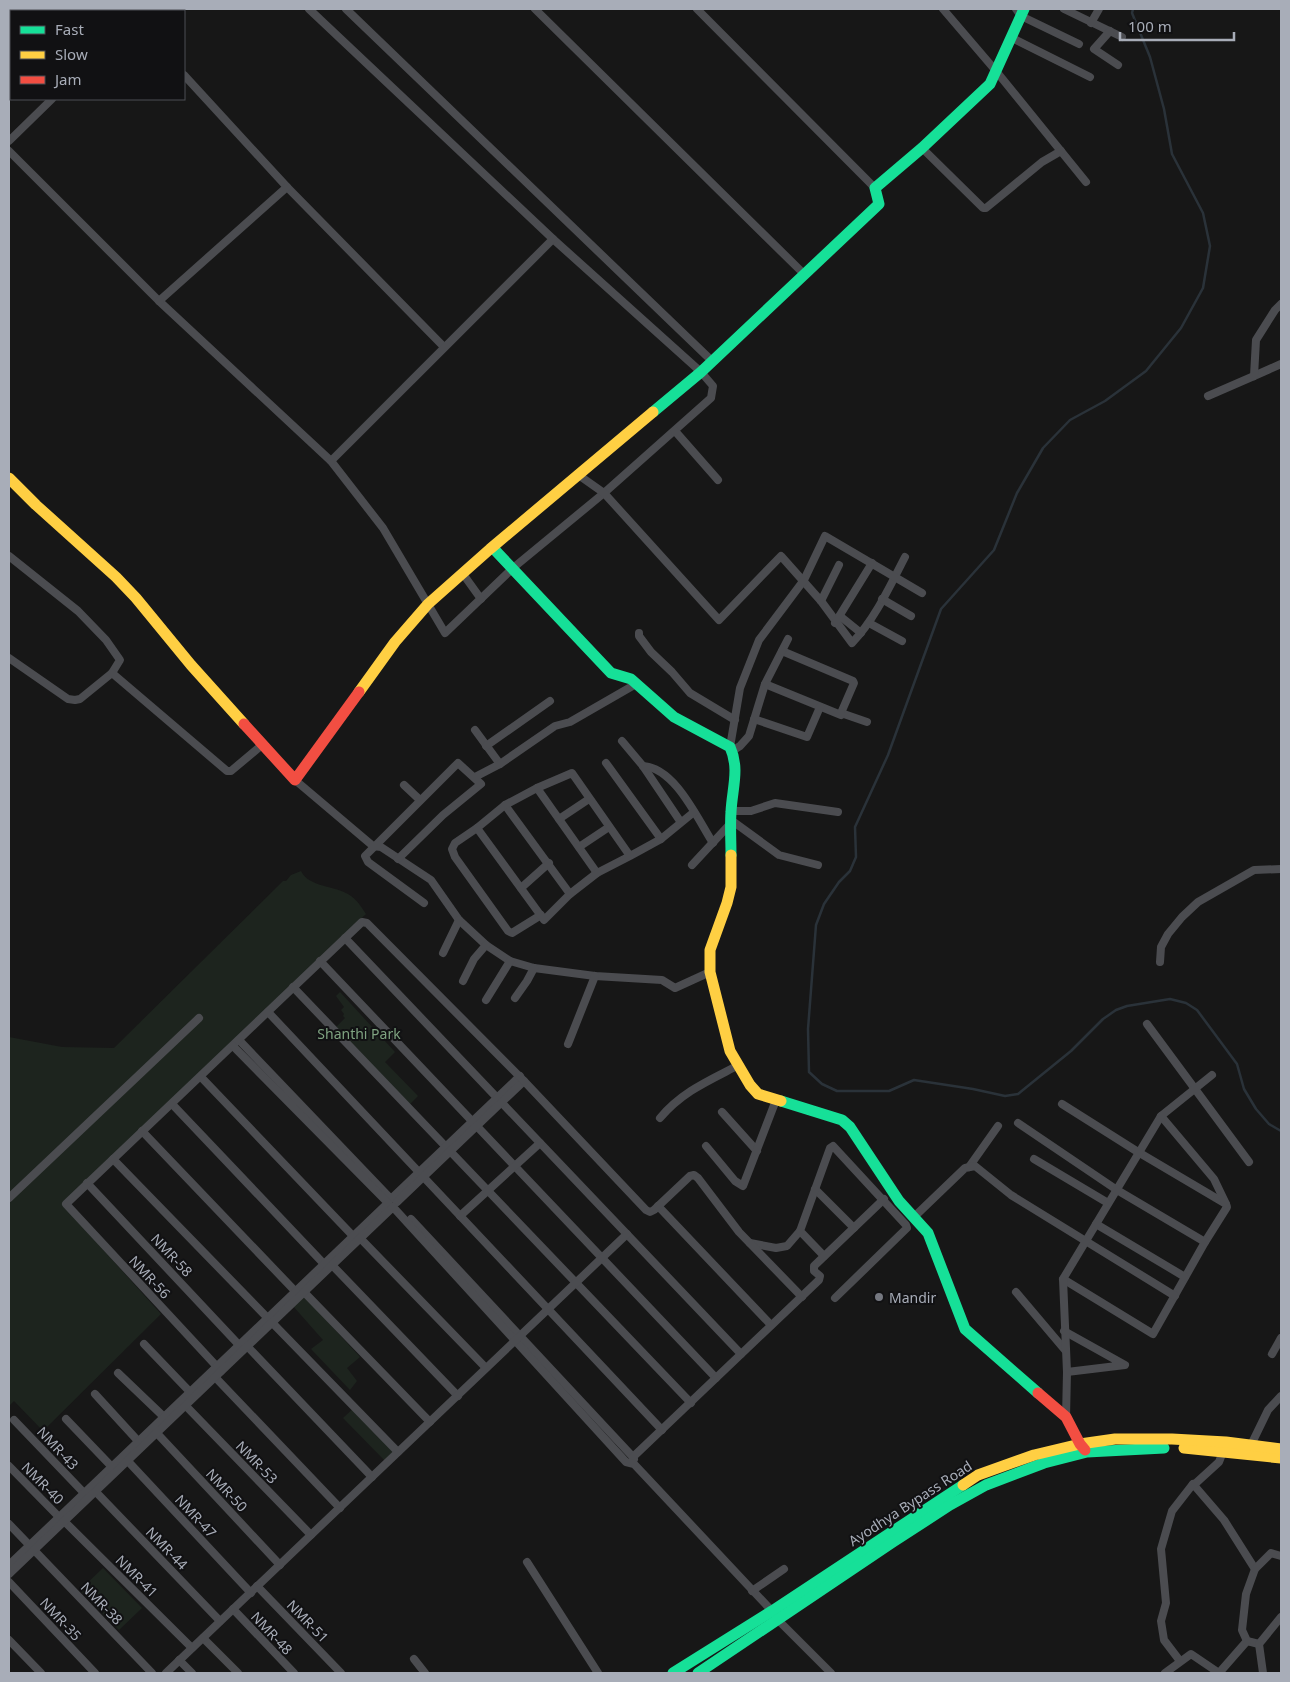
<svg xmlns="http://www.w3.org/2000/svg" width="1290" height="1682" viewBox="0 0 1290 1682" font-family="'Noto Sans',sans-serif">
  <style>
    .green { fill: #1d241e }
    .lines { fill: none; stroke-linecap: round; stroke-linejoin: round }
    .stream { stroke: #2a3239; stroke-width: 2.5 }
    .street { stroke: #4b4c50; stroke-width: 8 }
    .fast { stroke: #16e098; stroke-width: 11 }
    .slow { stroke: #ffcf43; stroke-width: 11 }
    .jam { stroke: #f24e42; stroke-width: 11 }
    .poi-dot { fill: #757880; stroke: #111113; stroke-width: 2 }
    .labels { text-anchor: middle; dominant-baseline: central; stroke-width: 4; stroke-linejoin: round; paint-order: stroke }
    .park-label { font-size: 14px; fill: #7fa381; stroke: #111113 }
    .street-label { font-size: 14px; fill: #a8adb8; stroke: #111113 }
    .poi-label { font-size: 14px; fill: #a8adb8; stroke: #111113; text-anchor: start }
  </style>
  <rect width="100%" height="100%" fill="#171717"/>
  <g class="green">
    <path d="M 301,871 C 309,888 336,885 351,896 C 357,900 362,908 366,914 L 62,1204 L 161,1314 L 43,1431 L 14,1401 L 9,1406 L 9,1037 L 62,1047 L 114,1048 L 283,881 L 286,881 L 291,875 Z"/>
    <polygon points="340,992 395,1052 385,1062 418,1096 408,1106 335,1028 345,1018 343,1016 344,1014 341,1010 344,1007 336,996"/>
    <polygon points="304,1296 360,1357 347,1368 357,1381 350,1390 311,1349 323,1340 293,1306"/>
    <polygon points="356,1406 398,1452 387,1463 343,1418"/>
    <polygon points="103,1568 142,1608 119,1630 80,1590"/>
  </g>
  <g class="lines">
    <polyline class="stream" points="1133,9 1132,13 1150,57 1164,109 1172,154 1203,213 1210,246 1203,288 1181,328 1146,371 1105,401 1070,420 1043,448 1017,493 994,550 941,609 888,755 855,827 856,857 850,871 839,882 824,904 816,925 808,1029 809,1072 822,1084 837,1091 889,1091 914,1080 973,1089 1005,1096 1018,1094 1071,1051 1103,1019 1116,1010 1127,1006 1170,999 1186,1003 1197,1010 1237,1064 1244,1089 1256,1109 1269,1124 1281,1131"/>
    <g class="street">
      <polyline points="346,9 712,361"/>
      <polyline points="535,9 804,274"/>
      <polyline points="697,9 875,188"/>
      <polyline points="943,9 996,71 1086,182"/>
      <polyline points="1016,9 1021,16 1079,44"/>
      <polyline points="1064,9 1122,37"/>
      <polyline points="142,11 145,9"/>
      <polyline points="1091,23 1099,9"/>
      <polyline points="1110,31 1094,49 1118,65"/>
      <polyline points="1012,38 1090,77"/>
      <polyline points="184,75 287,187 444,347"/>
      <polyline points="9,141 52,99"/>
      <polyline points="922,148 983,208 986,208 1042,162 1061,151"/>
      <polyline points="9,151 159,301 331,461 383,528 445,633 513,568 604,493 711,398 713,386 701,372 553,239 309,9"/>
      <polyline points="159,301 287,187"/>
      <polyline points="1254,376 1281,364"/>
      <polyline points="1208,396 1254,376 1256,340 1275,310 1281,304"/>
      <polyline points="675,431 718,480"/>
      <polyline points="331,461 553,239"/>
      <path d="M 577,474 L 604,493 L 719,620 L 781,556 L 821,601 L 852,643 C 875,619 890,586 905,557"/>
      <polyline points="9,556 78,611 106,640 120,660 112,673"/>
      <polyline points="463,574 481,599"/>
      <polyline points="882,599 911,616"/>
      <polyline points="821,601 839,565"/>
      <polyline points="840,616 861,633"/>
      <polyline points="835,623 872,563"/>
      <polyline points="869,623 902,641"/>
      <polyline points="639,633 639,636 651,652 672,672 690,693 735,720"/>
      <polyline points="782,651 853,681 854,683 841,713 867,722"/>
      <polyline points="9,658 68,699 75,700 80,699 112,673 227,771 231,771 262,745"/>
      <polyline points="765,684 841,715 841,713"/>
      <polyline points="754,719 807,737 820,707"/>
      <polyline points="475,730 500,764"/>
      <polyline points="622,741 643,766 680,821"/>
      <polyline points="486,746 550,701"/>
      <polyline points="730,747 740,688 759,640 804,580 825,536 922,593"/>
      <polyline points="732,751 740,746 749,736 765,684 788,639"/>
      <polyline points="606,763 661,839"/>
      <path d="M 643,766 C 675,768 697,818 713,843"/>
      <polyline points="475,777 500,764 555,726 570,722 636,684"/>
      <polyline points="295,780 373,846 381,847 431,880 459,920 486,945 510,961 534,968 595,976 662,980 675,988 710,972"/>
      <polyline points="404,785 420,800"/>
      <polyline points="537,788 597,873"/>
      <polyline points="505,805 570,894"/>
      <polyline points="731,811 751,811 775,803 838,812"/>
      <polyline points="559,819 589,799"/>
      <polyline points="731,820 779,855 818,865"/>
      <polyline points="477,828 455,843 452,849 455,857 508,931 512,933 541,915"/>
      <polyline points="579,847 609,827"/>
      <polyline points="630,856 597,873 570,894 544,920 477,828 505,805 537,788 572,773 630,856 661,839 694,812"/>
      <polyline points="398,859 443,815 481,784 458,763 365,856 368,862 424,903"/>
      <polyline points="692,865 731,823"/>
      <polyline points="521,888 549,863"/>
      <polyline points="345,938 741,1354"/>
      <polyline points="443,953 459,920"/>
      <polyline points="320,961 716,1378"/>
      <polyline points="1160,962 1161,947 1168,934 1182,917 1198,902 1254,870 1281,869"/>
      <polyline points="463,981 474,959 486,945"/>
      <polyline points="293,987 691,1403"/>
      <polyline points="515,998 527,981 534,968"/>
      <polyline points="486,1000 510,961"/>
      <polyline points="268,1012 662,1430"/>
      <polyline points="1147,1024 1249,1162"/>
      <polyline points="239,1040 391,1199 520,1076"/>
      <polyline points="568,1044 595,976"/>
      <polyline points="201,1077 353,1236"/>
      <polyline points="172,1104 324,1264"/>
      <polyline points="1062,1104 1138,1152 1226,1204 1227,1207 1205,1242"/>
      <polyline points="722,1112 757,1151"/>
      <polyline points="1161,1116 1214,1179 1226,1204"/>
      <path d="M 660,1118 C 682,1092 708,1081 737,1066"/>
      <polyline points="1018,1123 1117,1190 1205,1242 1153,1334 1063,1279"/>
      <polyline points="142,1131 295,1291"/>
      <polyline points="706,1146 735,1181 743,1186 776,1100"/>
      <polyline points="113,1159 398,1452"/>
      <polyline points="1034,1159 1108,1203"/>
      <polyline points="969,1167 998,1126"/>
      <polyline points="87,1183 239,1345"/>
      <polyline points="815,1189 854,1228"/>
      <polyline points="9,1198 199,1018"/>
      <polyline points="397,1202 524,1081"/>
      <polyline points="658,1206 771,1325"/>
      <polyline points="460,1216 540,1143"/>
      <polyline points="914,1217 965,1168 975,1166 1011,1195 1175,1296"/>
      <polyline points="411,1219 633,1457 634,1459"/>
      <polyline points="1096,1224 1185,1277"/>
      <polyline points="360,1238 486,1368"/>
      <polyline points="750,1243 776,1248 787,1246 800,1231"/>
      <polyline points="824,1256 800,1231 830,1148 833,1146 906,1225 907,1228 835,1298"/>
      <polyline points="332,1265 458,1396"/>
      <polyline points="304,1292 430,1422"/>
      <polyline points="1016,1292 1065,1350"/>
      <polyline points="1064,1331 1125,1365 1067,1372"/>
      <polyline points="144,1344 190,1392"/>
      <polyline points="247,1346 372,1477"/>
      <polyline points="1272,1354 1281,1338"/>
      <polyline points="221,1371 66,1204 362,922 367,923 524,1081 646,1210 650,1212 654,1210 690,1176 694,1175 698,1178 739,1232 802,1297"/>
      <polyline points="118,1373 164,1417"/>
      <polyline points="215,1377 340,1508"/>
      <polyline points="95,1394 138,1441"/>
      <polyline points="185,1405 311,1535"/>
      <polyline points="1066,1417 1067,1372 1063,1279 1161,1116 1212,1075"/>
      <polyline points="66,1419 112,1467"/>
      <polyline points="14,1420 84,1493"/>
      <polyline points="153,1429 280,1565"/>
      <polyline points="1251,1445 1268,1410 1281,1396"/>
      <polyline points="124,1457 251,1593"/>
      <polyline points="633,1457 819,1280 820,1276 814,1271 814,1266 884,1199"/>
      <polyline points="9,1466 59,1517"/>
      <polyline points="1193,1484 1224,1520 1255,1569 1246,1594 1242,1630 1247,1641 1259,1644"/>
      <polyline points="95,1491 220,1621"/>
      <polyline points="64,1521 192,1648"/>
      <polyline points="9,1524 152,1673"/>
      <polyline points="527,1562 598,1673"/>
      <polyline points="9,1565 388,1203 233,1046"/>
      <polyline points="1255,1569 1271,1553 1281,1556"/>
      <polyline points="9,1574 393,1207 626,1462 634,1464 772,1611 778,1620 831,1673"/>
      <polyline points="9,1582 95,1673"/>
      <polyline points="257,1586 341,1673"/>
      <polyline points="752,1591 784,1569"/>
      <polyline points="233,1609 294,1673"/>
      <polyline points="203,1638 238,1673"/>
      <polyline points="9,1640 41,1673"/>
      <polyline points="414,1659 425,1673"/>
      <polyline points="179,1660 192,1673"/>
      <polyline points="1180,1661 1164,1640 1161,1621 1166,1603 1161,1549 1172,1511 1193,1484 1196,1483 1219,1462 1224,1449"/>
      <polyline points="166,1673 627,1234"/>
      <polyline points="1165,1673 1191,1654 1219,1673 1247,1641"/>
      <polyline points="1263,1673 1259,1644 1281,1617"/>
    </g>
    <g class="fast">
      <polyline points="653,412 701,372 879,204 875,188 922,148 990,84 1024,9"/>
      <path d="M 493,548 L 611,673 L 631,679 L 674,717 L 730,747 C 740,769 732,789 731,812 C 730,826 731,841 731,855"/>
      <polyline points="781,1101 842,1120 850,1127 899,1201 928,1233 965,1329 1038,1393"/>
      <polyline points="673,1673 772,1611 963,1485"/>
      <polyline points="698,1673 893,1542 950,1505 986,1485 1044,1463 1087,1452 1164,1448"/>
    </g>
    <g class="slow">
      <polyline points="9,478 36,505 116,577 136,598 191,665 244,724"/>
      <polyline points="359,692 395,642 428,604 490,549 653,412"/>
      <polyline points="731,855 731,887 727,903 710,950 710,972 730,1051 750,1085 758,1094 781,1101"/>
      <polyline points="1184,1448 1281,1458"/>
      <polyline points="963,1485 978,1475 1034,1455 1080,1444 1115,1439 1172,1439 1226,1442 1281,1449"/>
    </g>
    <g class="jam">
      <polyline points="244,724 295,780 359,692"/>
      <polyline points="1038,1393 1066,1417 1080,1444 1085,1450"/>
    </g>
  </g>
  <circle class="poi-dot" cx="879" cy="1297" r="5"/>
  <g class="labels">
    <g class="park-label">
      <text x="359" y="1033">Shanthi Park</text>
    </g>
    <g class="street-label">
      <text transform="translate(172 1255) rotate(47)">NMR-58</text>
      <text transform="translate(150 1277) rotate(47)">NMR-56</text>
      <text transform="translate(58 1448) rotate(47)">NMR-43</text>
      <text transform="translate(257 1462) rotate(46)">NMR-53</text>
      <text transform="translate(43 1483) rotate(45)">NMR-40</text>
      <text transform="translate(227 1490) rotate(47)">NMR-50</text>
      <text transform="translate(910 1503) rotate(-33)">Ayodhya Bypass Road</text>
      <text transform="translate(196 1516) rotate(47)">NMR-47</text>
      <text transform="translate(167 1548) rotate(46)">NMR-44</text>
      <text transform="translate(137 1576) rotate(45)">NMR-41</text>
      <text transform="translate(102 1603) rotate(46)">NMR-38</text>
      <text transform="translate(61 1619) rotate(47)">NMR-35</text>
      <text transform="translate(308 1621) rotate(46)">NMR-51</text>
      <text transform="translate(272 1633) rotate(47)">NMR-48</text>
    </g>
    <g class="poi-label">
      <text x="889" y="1297">Mandir</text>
    </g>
  </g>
  <rect width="1290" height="1682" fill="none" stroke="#a8adb8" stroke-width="20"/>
  <rect x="10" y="10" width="175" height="90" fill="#111113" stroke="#4d4f55"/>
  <rect x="20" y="26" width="25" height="8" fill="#16e098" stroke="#4d4f55"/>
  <text x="55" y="35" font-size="15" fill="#a8adb8">Fast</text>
  <rect x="20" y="51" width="25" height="8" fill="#ffcf43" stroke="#4d4f55"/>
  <text x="55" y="60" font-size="15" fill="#a8adb8">Slow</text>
  <rect x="20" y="76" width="25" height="8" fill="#f24e42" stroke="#4d4f55"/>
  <text x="55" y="85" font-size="15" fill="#a8adb8">Jam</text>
  <path d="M1120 32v8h114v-8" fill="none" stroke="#a8adb8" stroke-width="2.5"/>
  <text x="1128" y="32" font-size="15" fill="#a8adb8" stroke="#111113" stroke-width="4" paint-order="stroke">100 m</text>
</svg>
